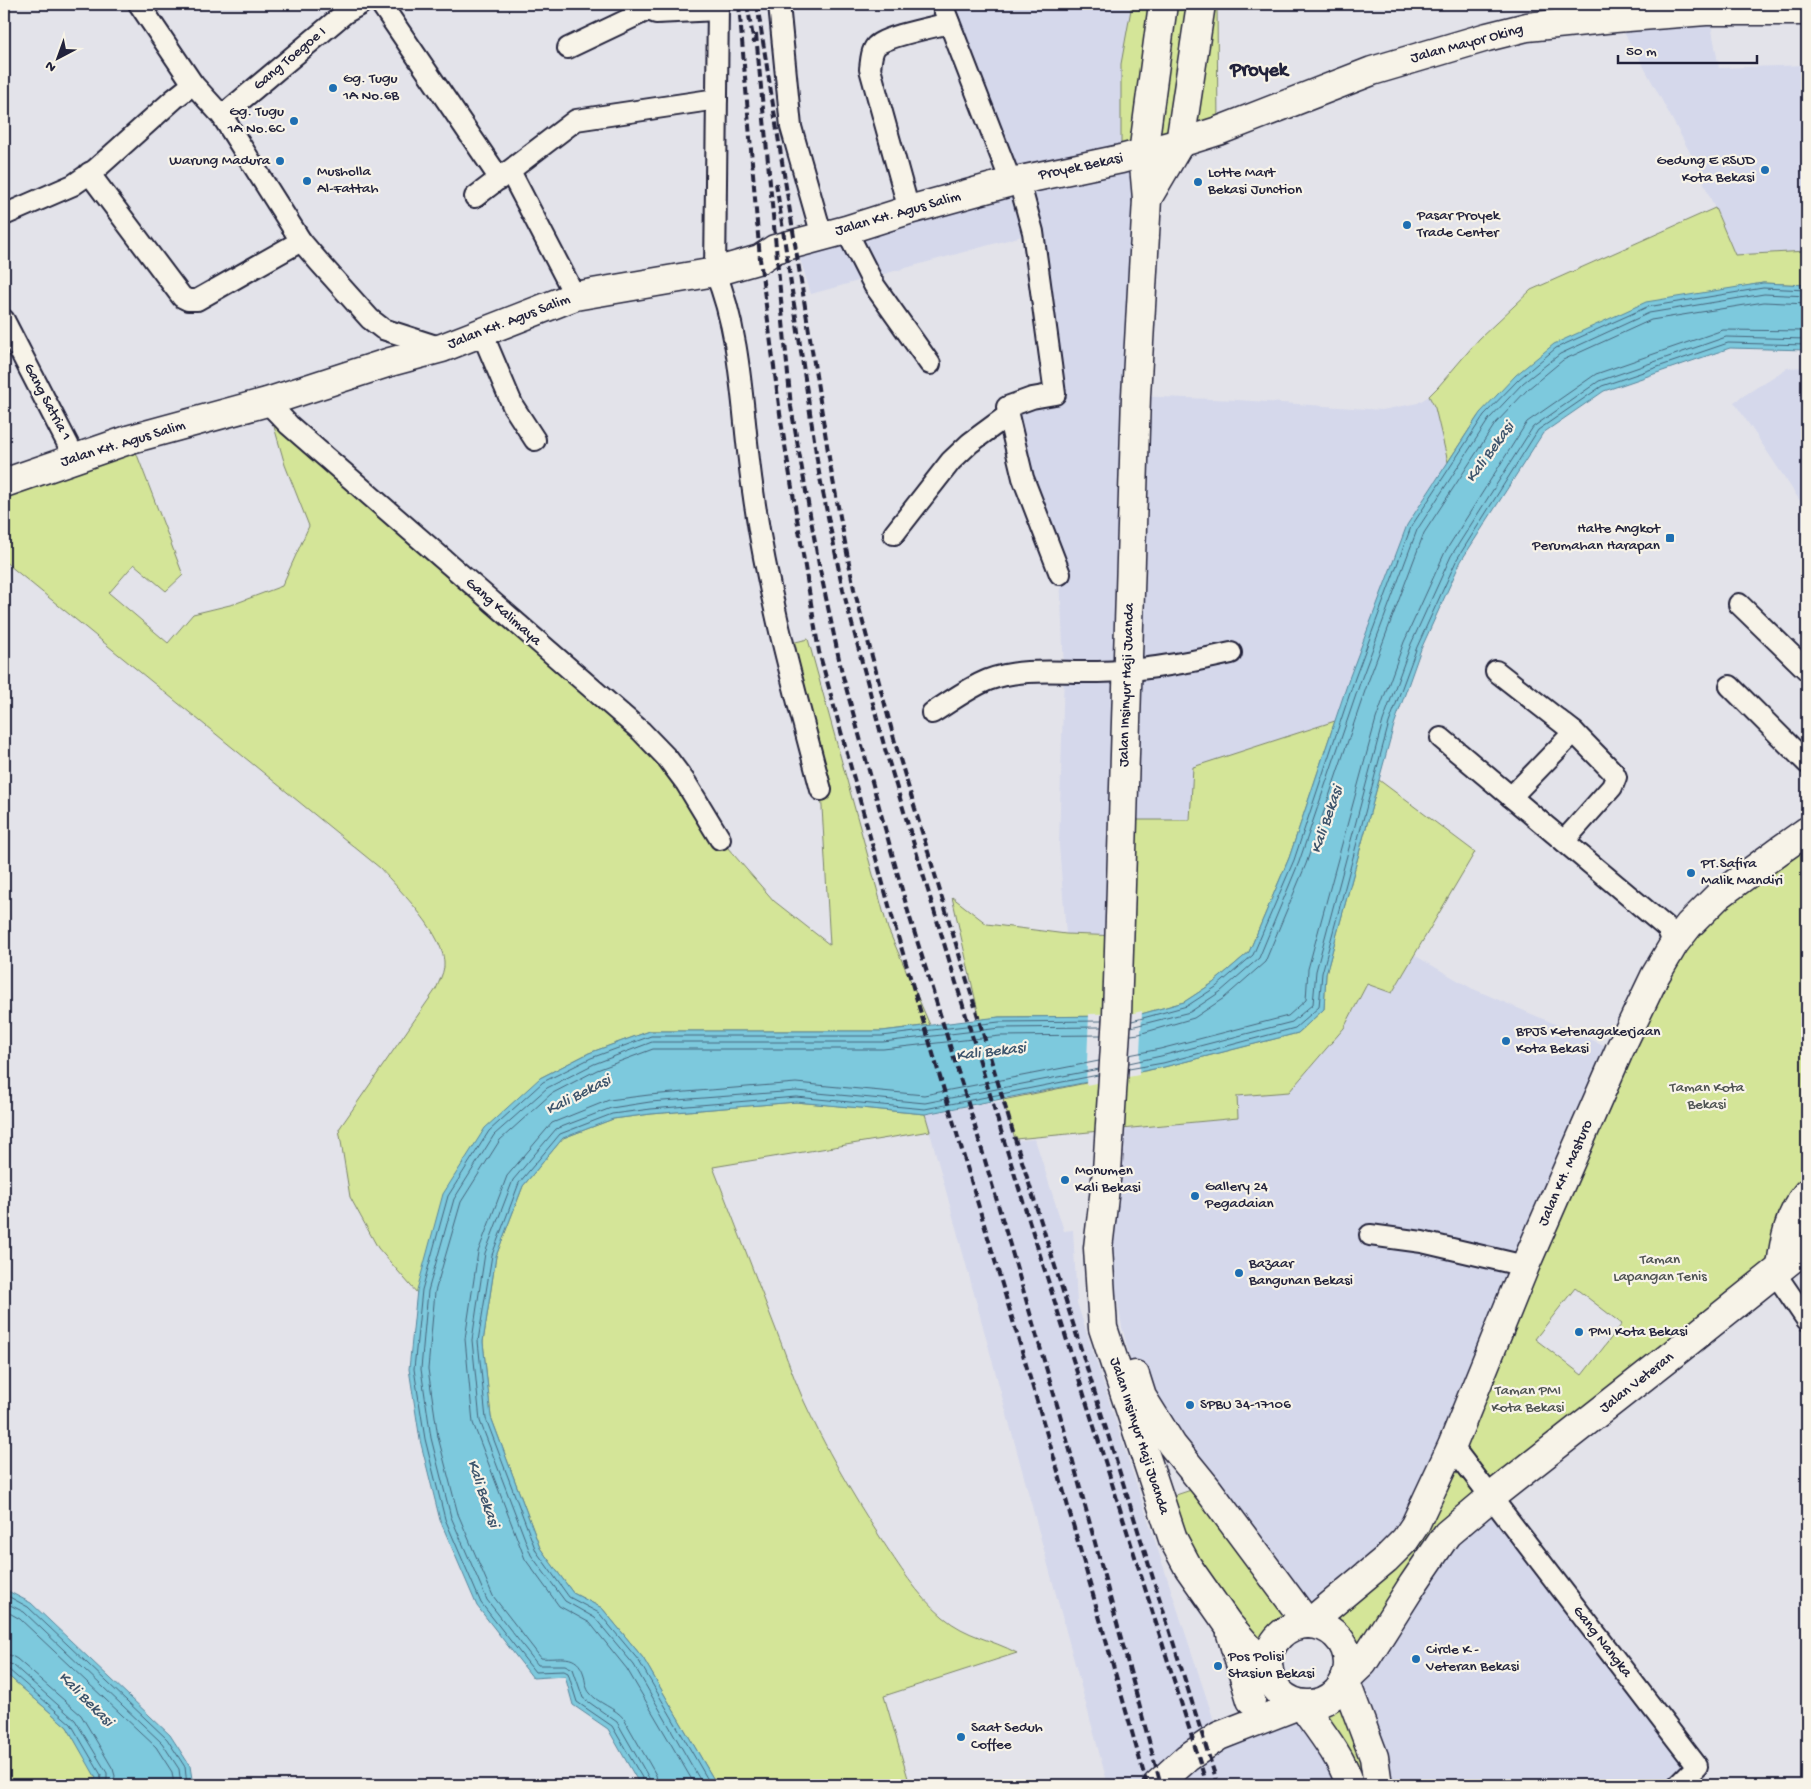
<svg xmlns="http://www.w3.org/2000/svg" width="1811" height="1789" viewBox="0 0 1811 1789" font-family="'Gochi Hand',sans-serif">
  <style>
    .built { fill: #d5d8eb }
    .green { fill: #d4e598; stroke: #7b846a; fill-rule: evenodd }
    .water { fill: #7dc9dd; stroke: #59869c }
    .pier { fill: #e3e3ea }
    .lines { fill: none; stroke-linecap: round; stroke-linejoin: round }
    .shore { stroke: #46657c; stroke-width: 1 }
    .street-casing { stroke: #22223b; stroke-width: 24 }
    .secondary-casing { stroke: #22223b; stroke-width: 31 }
    .primary-casing { stroke: #22223b; stroke-width: 31 }
    .street { stroke: #f7f3e8; stroke-width: 20 }
    .secondary { stroke: #f7f3e8; stroke-width: 28 }
    .primary { stroke: #f7f3e8; stroke-width: 28 }
    .rail { stroke: #22223b; stroke-width: 4; stroke-dasharray: 8 4; stroke-linecap: butt }
    .poi-dot { fill: #1f6fb2; stroke: #f7f3e8; stroke-width: 2 }
    .labels { text-anchor: middle; dominant-baseline: central; stroke-width: 4.5; stroke-linejoin: round; paint-order: stroke }
    .street-label { font-size: 15px; fill: #22223b; stroke: #f7f3e8 }
    .poi-label { font-size: 15px; fill: #22223b; stroke: #f7f3e8; text-anchor: start }
    .park-label { font-size: 15px; fill: #4e5352; stroke: #f7f3e8 }
    .water-label { font-size: 16px; font-style: italic; fill: #3d546c; stroke: #f7f3e8 }
    .district-label { font-size: 20px; font-weight: bold; fill: #22223b; stroke: #f7f3e8 }
  </style>
  <rect width="100%" height="100%" fill="#e3e3ea"/>
  <filter id="ink" filterUnits="userSpaceOnUse"><feTurbulence type="fractalNoise" baseFrequency=".02" numOctaves="2"/><feDisplacementMap in="SourceGraphic" scale="10" xChannelSelector="R" yChannelSelector="G"/><feConvolveMatrix kernelMatrix="1 2 1 2 8 2 1 2 1" color-interpolation-filters="sRGB"/></filter>
  <g filter="url(#ink)">
    <g class="built">
      <polygon points="942,4 1133,4 1143,154 1136,396 1237,400 1382,410 1418,403 1429,396 1435,408 1448,462 1407,525 1335,721 1194,767 1190,820 1119,936 1066,934 1059,845 1064,671 1060,574 1008,415 1055,394 1033,233 811,294 795,243 1011,182"/>
      <polygon points="1709,14 1719,68 1807,65 1807,251 1735,255 1693,158 1638,56 1615,18"/>
      <polygon points="1807,367 1807,511 1734,402 1787,368"/>
      <polygon points="1414,955 1471,988 1604,1045 1593,1112 1415,1525 1308,1624 1133,1370 1122,1327 1109,1251 1110,1131 1237,1118 1237,1096 1289,1092 1344,1028 1367,984 1392,993"/>
      <polygon points="1002,1101 1015,1141 1035,1139 1064,1231 1073,1230 1077,1303 1219,1736 1301,1704 1350,1785 1108,1785 925,1114"/>
      <polygon points="1491,1497 1697,1766 1678,1785 1378,1785 1345,1680"/>
    </g>
    <g class="green">
      <polygon points="1132,4 1217,4 1218,131 1121,159 1121,64"/>
      <polygon points="1715,208 1735,255 1807,251 1807,285 1763,283 1720,291 1478,416 1448,462 1435,408 1429,396 1438,387 1479,339 1531,290"/>
      <path d="M 267,402 L 641,731 L 720,839 L 774,901 L 830,945 L 821,790 L 783,645 L 808,639 L 888,929 L 930,1025 L 882,1031 L 650,1031 L 589,1053 L 540,1078 L 417,1293 L 378,1248 L 350,1197 L 339,1129 L 436,989 C 439,982 443,974 444,967 C 447,936 399,890 380,868 L 4,561 L 4,483 L 131,439 L 183,575 L 166,591 L 134,564 L 109,593 L 168,643 L 193,614 L 234,604 L 282,586 L 309,526 L 285,465 Z"/>
      <polygon points="1335,721 1289,858 1249,952 1213,983 1184,1002 1134,1016 999,1017 980,1020 952,897 987,924 1066,934 1119,936 1123,820 1190,820 1193,767"/>
      <polygon points="1379,780 1475,852 1392,993 1367,984 1344,1028 1289,1092 1237,1096 1238,1118 1015,1139 1003,1100 1164,1067 1298,1033 1324,1009 1326,974"/>
      <path d="M 1807,832 L 1807,1247 L 1491,1497 L 1345,1680 L 1378,1785 L 1350,1785 L 1314,1704 L 1330,1699 L 1339,1690 L 1348,1661 L 1340,1640 L 1324,1627 L 1293,1627 L 1280,1635 L 1274,1642 L 1268,1662 L 1164,1511 L 1176,1495 L 1194,1489 L 1308,1624 L 1386,1559 L 1689,925 ZM 1575,1288 L 1622,1324 L 1582,1375 L 1535,1339 Z"/>
      <path d="M 796,1102 L 925,1114 L 930,1131 L 713,1167 C 733,1218 753,1270 773,1322 C 783,1347 792,1374 803,1399 C 825,1447 851,1493 880,1537 C 899,1566 917,1595 943,1617 C 967,1637 991,1639 1017,1653 L 884,1696 L 910,1785 L 858,1785 L 847,1779 L 845,1785 L 717,1785 L 643,1658 L 602,1608 L 573,1593 L 540,1548 L 491,1417 L 483,1342 L 496,1256 L 523,1186 L 563,1138 L 613,1119 L 651,1114 Z"/>
      <polygon points="4,1672 67,1727 97,1778 87,1785 16,1785 4,1779"/>
    </g>
    <g class="water">
      <polygon points="1763,283 1807,285 1807,350 1730,348 1604,391 1543,433 1461,561 1421,649 1394,725 1326,974 1324,1009 1298,1033 1164,1067 925,1114 796,1102 651,1114 613,1119 563,1138 523,1186 496,1256 483,1342 491,1417 540,1548 573,1593 602,1608 643,1658 717,1785 640,1785 608,1729 573,1705 565,1676 533,1678 477,1606 440,1520 420,1440 409,1369 417,1290 443,1194 485,1128 540,1078 589,1053 650,1031 882,1031 999,1017 1134,1016 1184,1002 1213,983 1249,952 1289,858 1350,676 1407,525 1480,413 1516,375 1554,344 1646,302"/>
      <polygon points="4,1589 31,1603 170,1735 190,1766 193,1785 87,1785 96,1778 67,1727 4,1672"/>
    </g>
    <polygon class="pier" points="1142,1011 1139,1075 1086,1085 1089,1014 1134,1013"/>
    <g class="lines">
      <g class="shore">
        <polyline points="1132,1021 1187,1006 1216,987 1253,955 1294,860 1355,678 1411,527 1484,415 1519,379 1556,348 1647,307 1763,288 1807,290"/>
        <polyline points="1131,1027 1190,1012 1220,992 1259,958 1299,862 1361,680 1417,530 1489,419 1523,383 1560,354 1649,313 1764,294 1807,296"/>
        <polyline points="1131,1035 1139,1034 1194,1018 1224,998 1265,962 1306,864 1368,682 1424,533 1495,424 1528,389 1563,360 1651,320 1764,302 1807,304"/>
        <polyline points="1129,1055 1160,1049 1288,1016 1306,1000 1308,969 1376,719 1404,642 1445,552 1527,422 1596,374 1723,330 1807,331"/>
        <polyline points="1129,1063 1161,1056 1292,1022 1313,1004 1316,971 1383,721 1411,644 1451,556 1533,427 1599,381 1726,337 1807,339"/>
        <polyline points="1129,1069 1163,1063 1295,1028 1319,1007 1322,973 1389,723 1417,647 1457,559 1538,430 1602,386 1728,343 1807,345"/>
        <polyline points="4,1594 28,1607 167,1739 185,1767 187,1785"/>
        <polyline points="4,1602 24,1612 162,1743 179,1769 181,1785"/>
        <polyline points="4,1610 20,1619 156,1747 172,1772 174,1785"/>
        <polyline points="4,1655 10,1655 17,1659 81,1715 113,1769 115,1776 113,1785"/>
        <polyline points="4,1662 13,1665 75,1720 107,1773 107,1779 105,1785"/>
        <polyline points="4,1668 9,1670 71,1724 101,1775 100,1781 95,1785"/>
        <polyline points="644,1785 644,1781 612,1726 577,1702 568,1673 564,1671 535,1672 481,1603 445,1519 425,1439 414,1369 422,1290 448,1196 489,1131 543,1082 591,1058 651,1036 882,1036 999,1022 1102,1021"/>
        <polyline points="650,1785 649,1778 617,1722 583,1698 573,1669 565,1665 538,1665 487,1600 451,1517 431,1438 421,1369 428,1291 454,1199 494,1135 547,1088 594,1064 652,1042 883,1042 1000,1028 1101,1027"/>
        <path d="M 658,1785 L 656,1775 L 624,1719 C 616,1708 597,1703 590,1693 C 586,1689 585,1680 584,1675 C 577,1651 559,1660 541,1658 L 493,1596 L 458,1514 L 438,1437 L 428,1369 L 435,1292 L 461,1202 L 500,1140 L 551,1094 L 597,1070 L 653,1049 L 883,1049 L 1000,1036 L 1101,1035"/>
        <polyline points="695,1785 627,1669 590,1623 559,1606 525,1559 473,1423 465,1339 478,1252 507,1176 552,1123 609,1100 649,1095 796,1083 924,1095 1099,1061"/>
        <polyline points="703,1785 634,1665 595,1618 565,1601 531,1555 480,1421 472,1340 485,1253 513,1180 556,1129 611,1108 650,1102 796,1091 925,1103 1099,1069"/>
        <polyline points="711,1785 639,1661 599,1613 569,1597 536,1551 486,1419 478,1341 492,1255 519,1183 560,1134 612,1114 651,1109 796,1097 925,1109 1098,1075"/>
      </g>
      <g class="street-casing">
        <g id="street">
          <polyline points="139,4 193,84 222,116 301,241 319,262 370,319 383,329 442,348"/>
          <polyline points="381,4 500,179"/>
          <polyline points="643,4 648,10 656,13 718,10"/>
          <path d="M 718,4 L 715,272 C 743,338 742,420 753,491 C 767,593 795,691 821,790"/>
          <polyline points="779,4 791,127 822,236"/>
          <polyline points="942,4 1011,182"/>
          <polyline points="568,48 648,10"/>
          <polyline points="222,116 345,13 361,4"/>
          <polyline points="510,171 575,296"/>
          <polyline points="89,173 182,297 188,300 197,300 301,241"/>
          <polyline points="475,197 576,120 717,99"/>
          <path d="M 909,210 L 870,69 C 871,62 871,52 876,46 C 886,36 934,27 949,23"/>
          <polyline points="4,215 73,185 96,169 174,99 193,84"/>
          <polyline points="846,230 874,285 930,364"/>
          <polyline points="4,320 75,458"/>
          <polyline points="482,333 513,406 535,440"/>
          <polyline points="267,402 289,425 641,731 668,759 686,783 720,839"/>
          <polyline points="1008,415 1023,478 1060,574"/>
          <polyline points="894,534 951,461 970,443 1008,415 1007,407 1032,398 1055,394 1033,232 1019,181"/>
          <polyline points="1739,604 1807,670"/>
          <polyline points="1496,671 1574,732 1614,773 1616,777 1612,787 1564,841"/>
          <polyline points="1730,686 1807,763"/>
          <path d="M 932,713 C 950,702 968,688 988,680 C 1022,667 1063,673 1098,672 C 1143,671 1187,663 1231,653"/>
          <polyline points="1441,738 1667,928 1674,944"/>
          <polyline points="1511,797 1574,732"/>
          <polyline points="1370,1235 1422,1242 1525,1266"/>
          <polyline points="1775,1273 1807,1320"/>
          <polyline points="1452,1446 1697,1766 1678,1785"/>
        </g>
      </g>
      <g class="secondary-casing">
        <g id="secondary">
          <polyline points="4,483 131,439 267,402 390,362 442,348 575,296 715,272 760,259 775,249 786,246 846,230 909,210 1011,182 1121,159 1180,143 1218,131 1372,71 1487,37 1527,27 1615,18 1706,11 1807,11"/>
          <path d="M 1781,1267 C 1784,1241 1789,1214 1807,1193"/>
          <polyline points="1308,1624 1386,1559 1405,1540 1415,1525 1452,1446 1525,1266 1619,1051 1655,976 1674,944 1689,925 1718,896 1780,850 1807,831"/>
          <polyline points="1345,1680 1363,1663 1413,1584 1447,1534 1491,1497 1687,1343 1807,1247"/>
        </g>
      </g>
      <g class="primary-casing">
        <g id="primary">
          <polyline points="1163,4 1143,154 1147,199 1136,396 1117,1015 1107,1171 1098,1248 1103,1328 1173,1539 1188,1567 1228,1624 1269,1671"/>
          <polyline points="1147,199 1180,143 1201,4"/>
          <polyline points="1135,1375 1142,1397 1172,1445 1207,1488 1308,1624"/>
          <circle cx="1308" cy="1664" r="40"/>
          <polyline points="1231,1634 1251,1700"/>
          <polyline points="1345,1680 1374,1757 1378,1785"/>
          <path d="M 1157,1785 L 1187,1758 L 1219,1736 L 1301,1704 C 1318,1728 1342,1757 1350,1785"/>
        </g>
      </g>
      <use href="#street" class="street"/>
      <use href="#secondary" class="secondary"/>
      <use href="#primary" class="primary"/>
      <g class="rail">
        <polyline points="739,4 760,259 781,421 819,652 893,920 1057,1468 1147,1785"/>
        <polyline points="747,4 754,43"/>
        <polyline points="757,4 831,470 854,589 896,746 1015,1139 1218,1785"/>
        <polyline points="756,34 791,407 819,565 842,673 909,915 971,1113 1063,1425 1161,1785"/>
        <polyline points="776,183 819,473 843,590 885,749 1005,1144 1207,1785"/>
      </g>
    </g>
  </g>
  <g class="poi-dot">
    <circle cx="333" cy="88" r="5"/>
    <circle cx="294" cy="121" r="5"/>
    <circle cx="280" cy="161" r="5"/>
    <circle cx="1765" cy="170" r="5"/>
    <circle cx="307" cy="181" r="5"/>
    <circle cx="1198" cy="182" r="5"/>
    <circle cx="1407" cy="225" r="5"/>
    <rect x="1665" y="533" width="10" height="10" rx="2.5"/>
    <circle cx="1691" cy="873" r="5"/>
    <circle cx="1506" cy="1041" r="5"/>
    <circle cx="1065" cy="1180" r="5"/>
    <circle cx="1195" cy="1196" r="5"/>
    <circle cx="1239" cy="1273" r="5"/>
    <circle cx="1579" cy="1332" r="5"/>
    <circle cx="1190" cy="1405" r="5"/>
    <circle cx="1416" cy="1659" r="5"/>
    <circle cx="1218" cy="1666" r="5"/>
    <circle cx="961" cy="1737" r="5"/>
  </g>
  <g class="labels">
    <g class="street-label">
      <text transform="translate(1467 44) rotate(-15)">Jalan Mayor Oking</text>
      <text transform="translate(290 59) rotate(-40)">Gang Toegoe I</text>
      <text transform="translate(1081 167) rotate(-12)">Proyek Bekasi</text>
      <text transform="translate(898 214) rotate(-16)">Jalan KH. Agus Salim</text>
      <text transform="translate(509 322) rotate(-21)">Jalan KH. Agus Salim</text>
      <text transform="translate(47 402) rotate(62)">Gang Satria 1</text>
      <text transform="translate(123 444) rotate(-17)">Jalan KH. Agus Salim</text>
      <text transform="translate(503 612) rotate(41)">Gang Kalimaya</text>
      <text transform="translate(1127 685) rotate(-88)">Jalan Insinyur Haji Juanda</text>
      <text transform="translate(1566 1173) rotate(-66)">Jalan KH. Masturo</text>
      <text transform="translate(1637 1383) rotate(-38)">Jalan Veteran</text>
      <text transform="translate(1139 1436) rotate(72)">Jalan Insinyur Haji Juanda</text>
      <text transform="translate(1602 1642) rotate(52)">Gang Nangka</text>
    </g>
    <g class="poi-label">
      <text x="343" y="79">Gg. Tugu<tspan x="343" dy="17">1A No.6B</tspan></text>
      <text x="284" y="112" text-anchor="end">Gg. Tugu<tspan x="284" dy="17">1A No.6C</tspan></text>
      <text x="270" y="161" text-anchor="end">Warung Madura</text>
      <text x="1755" y="161" text-anchor="end">Gedung E RSUD<tspan x="1755" dy="17">Kota Bekasi</tspan></text>
      <text x="317" y="172">Musholla<tspan x="317" dy="17">Al-Fattah</tspan></text>
      <text x="1208" y="173">Lotte Mart<tspan x="1208" dy="17">Bekasi Junction</tspan></text>
      <text x="1417" y="216">Pasar Proyek<tspan x="1417" dy="17">Trade Center</tspan></text>
      <text x="1660" y="529" text-anchor="end">Halte Angkot<tspan x="1660" dy="17">Perumahan Harapan</tspan></text>
      <text x="1701" y="864">PT.Safira<tspan x="1701" dy="17">Malik Mandiri</tspan></text>
      <text x="1516" y="1032">BPJS Ketenagakerjaan<tspan x="1516" dy="17">Kota Bekasi</tspan></text>
      <text x="1075" y="1171">Monumen<tspan x="1075" dy="17">Kali Bekasi</tspan></text>
      <text x="1205" y="1187">Gallery 24<tspan x="1205" dy="17">Pegadaian</tspan></text>
      <text x="1249" y="1264">Bazaar<tspan x="1249" dy="17">Bangunan Bekasi</tspan></text>
      <text x="1589" y="1332">PMI Kota Bekasi</text>
      <text x="1200" y="1405">SPBU 34-17106</text>
      <text x="1426" y="1650">Circle K -<tspan x="1426" dy="17">Veteran Bekasi</tspan></text>
      <text x="1228" y="1657">Pos Polisi<tspan x="1228" dy="17">Stasiun Bekasi</tspan></text>
      <text x="971" y="1728">Saat Seduh<tspan x="971" dy="17">Coffee</tspan></text>
    </g>
    <g class="park-label">
      <text x="1707" y="1088">Taman Kota<tspan x="1707" dy="17">Bekasi</tspan></text>
      <text x="1660" y="1260">Taman<tspan x="1660" dy="17">Lapangan Tenis</tspan></text>
      <text x="1528" y="1391">Taman PMI<tspan x="1528" dy="17">Kota Bekasi</tspan></text>
    </g>
    <g class="water-label">
      <text transform="translate(1491 453) rotate(-54)">Kali Bekasi</text>
      <text transform="translate(1328 820) rotate(-71)">Kali Bekasi</text>
      <text transform="translate(991 1053) rotate(-7)">Kali Bekasi</text>
      <text transform="translate(579 1096) rotate(-27)">Kali Bekasi</text>
      <text transform="translate(482 1494) rotate(71)">Kali Bekasi</text>
      <text transform="translate(85 1700) rotate(45)">Kali Bekasi</text>
    </g>
    <g class="district-label">
      <text x="1259" y="71">Proyek</text>
    </g>
  </g>
  <rect width="1811" height="1789" fill="none" stroke="#f7f3e8" stroke-width="20"/>
  <rect x="10" y="10" width="1791" height="1769" fill="none" stroke="#22223b" stroke-width="2" filter="url(#ink)"/>
  <g transform="translate(58 58) rotate(221)" stroke="#f7f3e8" stroke-width="4" paint-order="stroke">
  <path d="M0-4L9 19L0 12L-9 19Z" fill="#22223b"/>
  <text y="-8" font-size="14" font-weight="bold" text-anchor="middle" fill="#22223b">N</text>
  </g>
  <path d="M1618 55v8h139v-8" fill="none" stroke="#22223b" stroke-width="2.5"/>
  <text x="1626" y="55" font-size="15" fill="#22223b" stroke="#f7f3e8" stroke-width="4" paint-order="stroke">50 m</text>
</svg>
